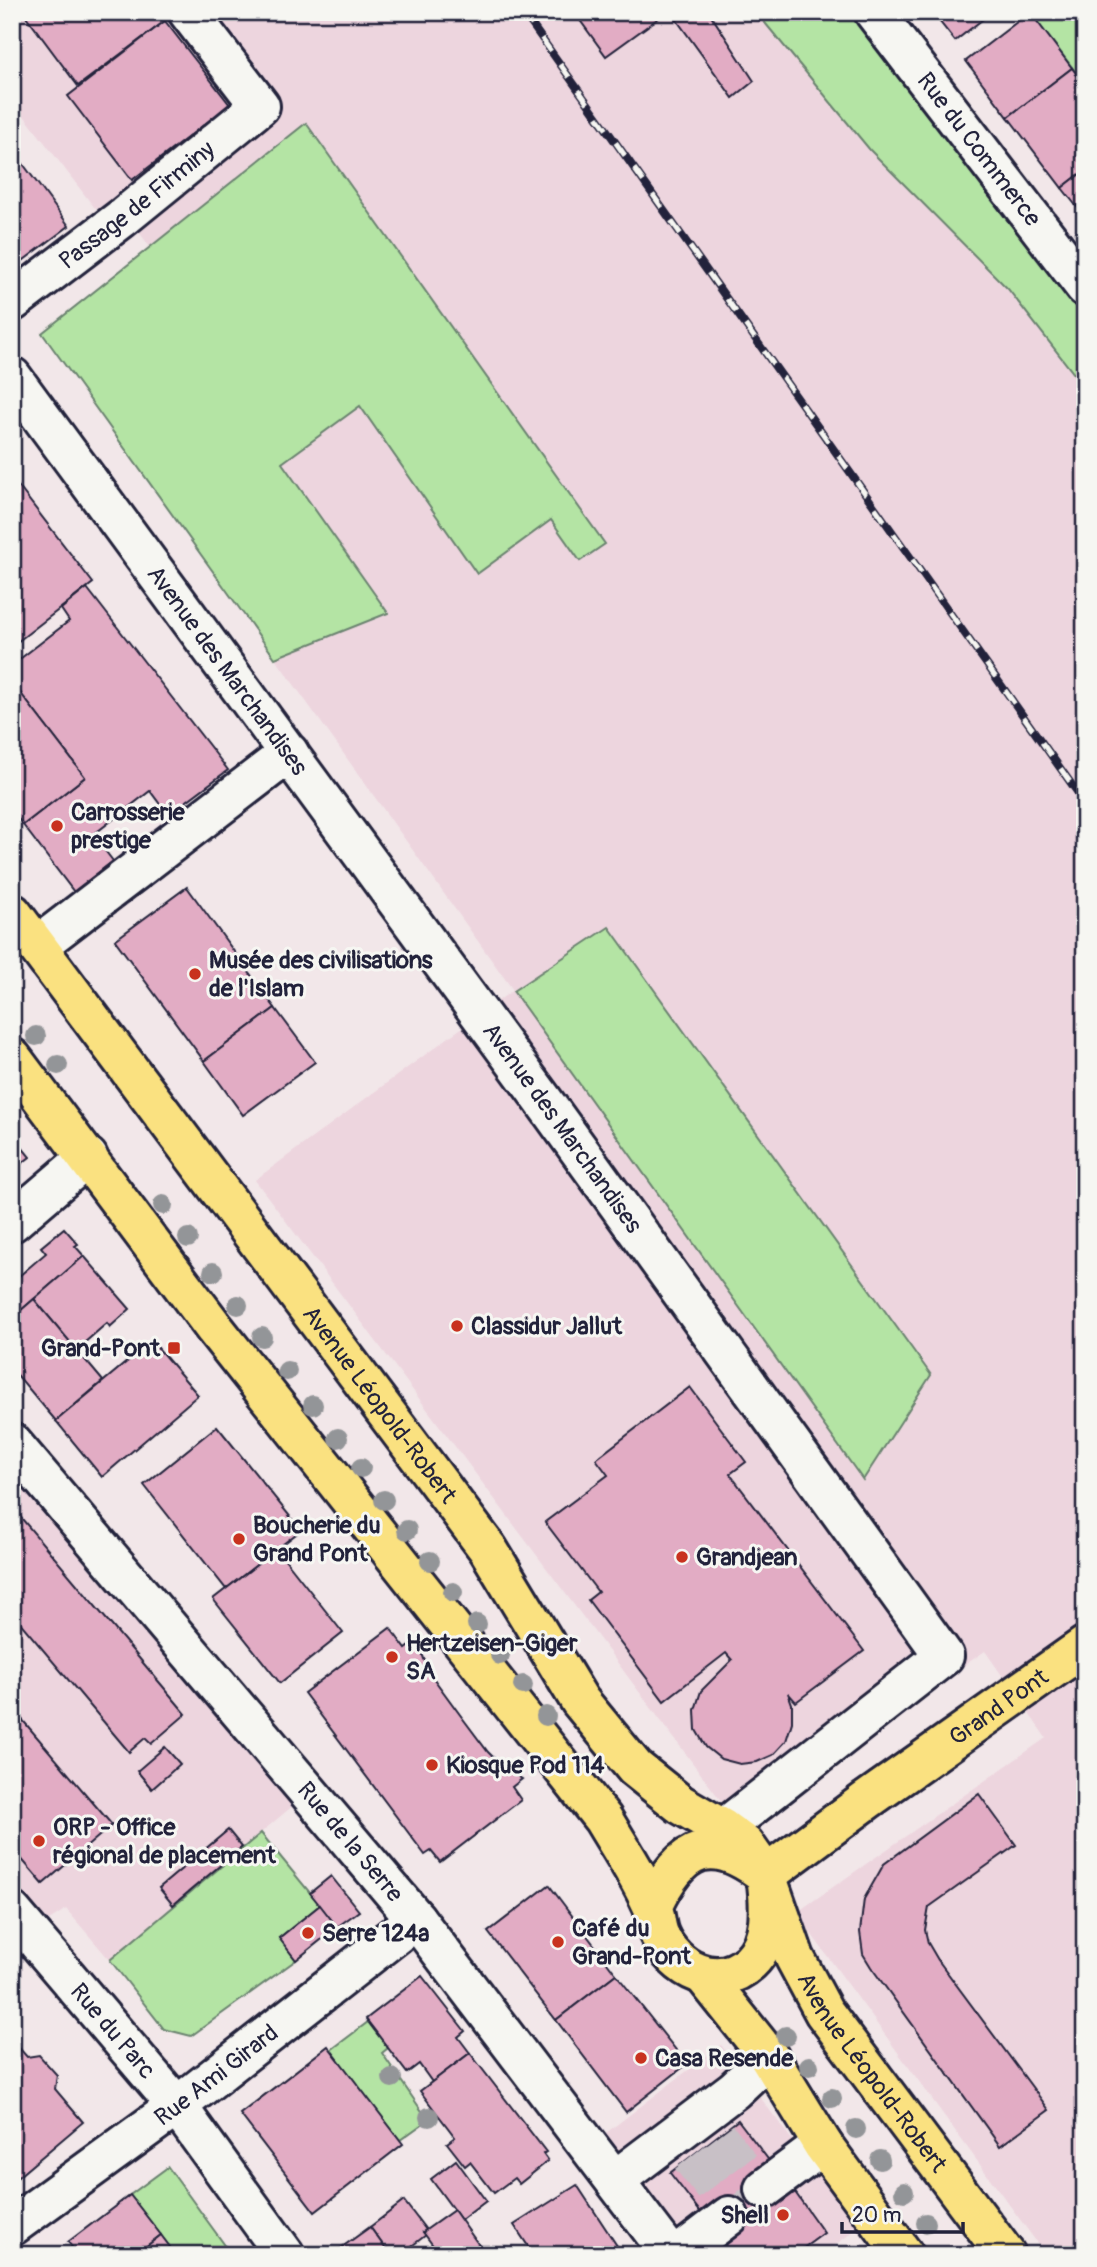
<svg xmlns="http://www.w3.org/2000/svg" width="1097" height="2267" viewBox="0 0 1097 2267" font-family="Pangolin,sans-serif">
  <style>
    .built { fill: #edd5de }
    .green { fill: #b4e4a4; stroke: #6b8370; stroke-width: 2 }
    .building { fill: #e2acc4; stroke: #22223b; stroke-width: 2 }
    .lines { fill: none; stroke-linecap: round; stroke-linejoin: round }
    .minor-tunnel { stroke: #c8c0c6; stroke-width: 38; stroke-dasharray: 38 19; stroke-linecap: butt }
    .minor-casing { stroke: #22223b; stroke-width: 44 }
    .major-casing { stroke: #22223b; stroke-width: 44 }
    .minor { stroke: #f6f6f2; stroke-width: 38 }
    .major { stroke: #fae180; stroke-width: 38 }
    .rail-casing { stroke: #22223b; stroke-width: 8 }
    .rail { stroke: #f6f6f2; stroke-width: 5; stroke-dasharray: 16; stroke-linecap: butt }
    .tree { fill: #939598 }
    .poi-dot { fill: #c8321e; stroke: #f6f6f2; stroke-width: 2.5 }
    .labels { text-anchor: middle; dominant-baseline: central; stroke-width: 6; stroke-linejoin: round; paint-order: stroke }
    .street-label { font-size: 24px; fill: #22223b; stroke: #f6f6f2 }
    .poi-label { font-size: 24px; font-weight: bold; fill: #22223b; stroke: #f6f6f2; text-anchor: start }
  </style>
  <rect width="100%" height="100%" fill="#f2e7e9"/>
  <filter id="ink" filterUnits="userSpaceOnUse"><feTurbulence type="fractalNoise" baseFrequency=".0143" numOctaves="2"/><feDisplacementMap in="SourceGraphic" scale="14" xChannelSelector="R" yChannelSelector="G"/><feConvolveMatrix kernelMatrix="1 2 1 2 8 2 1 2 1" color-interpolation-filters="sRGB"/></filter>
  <g filter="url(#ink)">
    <g class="built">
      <polygon points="12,12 756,12 870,150 1008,289 1085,388 1085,2255 1046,2255 796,1913 1046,1738 985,1651 737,1822 255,1180 513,990 42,333 150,247 130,220 94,207 12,100"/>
      <polygon points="12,1460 295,1804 110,1960 66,1909 40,1926 12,1893"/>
      <polygon points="721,2045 858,2228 822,2255 691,2255 602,2136"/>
    </g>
    <g class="green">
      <polygon points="756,12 864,12 1085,307 1085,388 1008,289 870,150"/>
      <polygon points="1030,12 1085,12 1085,84"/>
      <polygon points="306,123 605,544 580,561 551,520 477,574 360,406 282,463 388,613 275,658 42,333"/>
      <polygon points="609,927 931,1375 863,1480 513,991"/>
      <polygon points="261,1833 320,1905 279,1938 296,1960 191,2036 164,2029 110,1960"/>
      <polygon points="368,2022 388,2048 382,2053 428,2120 400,2140 331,2050"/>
      <polygon points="168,2167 232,2255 176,2255 130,2195"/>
    </g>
    <g class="building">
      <polygon points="23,12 159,12 165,21 78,86"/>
      <polygon points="574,12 667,12 606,56"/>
      <polygon points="671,12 709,12 754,81 733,98"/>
      <polygon points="932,12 992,12 955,41"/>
      <polygon points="1030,12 1072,68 1008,117 966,61"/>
      <polygon points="165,21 230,105 132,180 68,96"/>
      <polygon points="1072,68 1085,84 1085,170 1062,188 1008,117"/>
      <polygon points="12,149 69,226 12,269"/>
      <polygon points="1085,170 1085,217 1062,188"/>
      <polygon points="12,478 93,583 12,646 13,576"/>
      <polygon points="87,588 228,770 168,815 150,791 93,835 113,861 74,892 23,825 85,777 12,682 12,665 69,621 61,609"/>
      <polygon points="12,682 85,777 23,825 12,811"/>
      <polygon points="187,887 275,1008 204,1061 115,940"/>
      <polygon points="275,1008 315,1062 243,1115 204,1061"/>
      <polygon points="12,1135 30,1157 12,1171"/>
      <polygon points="64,1228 78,1244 75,1246 84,1256 12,1318 12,1282 46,1253 41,1247"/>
      <polygon points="84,1256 130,1309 110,1327 107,1323 76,1350 34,1299"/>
      <polygon points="34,1299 103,1381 56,1421 12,1369 12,1318"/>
      <polygon points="152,1341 198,1395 102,1477 56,1421"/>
      <polygon points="690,1387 746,1462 730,1474 864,1651 796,1702 788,1693 792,1704 792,1722 786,1741 773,1755 757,1762 740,1764 721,1759 706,1747 696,1730 695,1710 701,1691 732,1660 726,1653 664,1701 588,1600 598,1592 545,1522 608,1475 596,1459"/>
      <polygon points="217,1426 301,1530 226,1589 144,1485"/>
      <polygon points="12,1507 186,1714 151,1744 145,1738 129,1752 12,1613"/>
      <polygon points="277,1549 343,1633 280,1683 213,1599"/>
      <polygon points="390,1628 406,1649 418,1640 424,1659 434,1679 461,1716 488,1752 504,1768 522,1779 512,1787 521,1800 440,1862 431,1851 425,1855 304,1693"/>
      <polygon points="14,1710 112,1825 43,1884 12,1848"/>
      <polygon points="165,1747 180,1764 152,1789 137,1771"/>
      <polygon points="979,1794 1016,1845 929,1907 925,1930 928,1943 938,1960 1049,2110 1000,2146 871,1967 863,1954 860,1932 864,1899 884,1864"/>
      <polygon points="228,1830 242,1847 173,1905 159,1888"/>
      <polygon points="331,1876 359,1911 337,1927 310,1893"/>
      <polygon points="549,1885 616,1974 556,2020 488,1932"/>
      <polygon points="320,1905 337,1927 296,1960 279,1938"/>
      <polygon points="616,1974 687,2064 626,2112 556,2020"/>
      <polygon points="422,1976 465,2031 458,2037 470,2053 432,2082 419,2064 407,2073 366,2019"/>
      <polygon points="12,2040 27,2057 39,2055 57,2075 55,2089 83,2122 13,2181"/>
      <polygon points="328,2046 403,2144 315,2212 240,2114"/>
      <polygon points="470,2053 546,2152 543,2154 548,2161 519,2184 514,2178 494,2193 470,2162 465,2166 447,2143 455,2137 420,2091"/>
      <polygon points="738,2120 774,2167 757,2180 782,2213 747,2240 721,2206 705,2218 670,2173"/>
      <polygon points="456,2160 486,2201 461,2220 431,2179"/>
      <polygon points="577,2185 623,2255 534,2255 514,2225"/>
      <polygon points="792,2188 824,2233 794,2255 720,2255 713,2245"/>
      <polygon points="130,2195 161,2235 135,2255 78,2255 68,2242"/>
      <polygon points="404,2201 426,2230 423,2232 426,2235 400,2255 390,2255 370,2227"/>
      <polygon points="454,2210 461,2220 486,2255 440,2255 423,2232"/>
      <polygon points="370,2227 390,2255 341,2255 338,2250"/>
      <polygon points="161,2235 176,2255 135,2255"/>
    </g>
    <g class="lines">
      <g class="minor-tunnel">
        <polyline points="718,2136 760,2192"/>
        <polyline points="690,2157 734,2213"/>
      </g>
      <g class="minor-casing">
        <g id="minor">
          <path id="s1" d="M 874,12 L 1085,287"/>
          <path id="s2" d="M 12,302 L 121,219 L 260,106 L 188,12"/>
          <path id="s3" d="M 12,377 L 540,1096 L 944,1656 L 723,1829"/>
          <polyline points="37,946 289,753"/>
          <polyline points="12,1222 88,1157"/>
          <path id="s4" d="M 12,1443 L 416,1919 L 671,2255"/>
          <path id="s5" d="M 12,1912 L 177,2106 L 285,2255"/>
          <polyline points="615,2180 734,2090 769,2057"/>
          <polyline points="764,2189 823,2145"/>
          <path id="s6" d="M 12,2226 L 177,2106 L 416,1919"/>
          <polyline points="678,2255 729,2216"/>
        </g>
      </g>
      <g class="major-casing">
        <g id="major">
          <path id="s7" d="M 12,913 L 488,1549 L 580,1701 L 635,1768 L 680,1804 L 723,1829 L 745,1845 L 766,1875 L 795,1958 L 824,2012 L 1006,2255"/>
          <path d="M 12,1058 L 215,1329 L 603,1819 C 619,1846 638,1874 651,1903 C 656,1912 655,1924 659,1934 C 674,1970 718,1992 750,1962 C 773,1940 770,1904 766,1875 C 712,1833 682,1845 653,1905"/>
          <path id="s8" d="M 766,1875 L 867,1800 L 1085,1646"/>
          <polyline points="705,1977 769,2057 823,2145 904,2255"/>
        </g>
      </g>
      <use href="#minor" class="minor"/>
      <use href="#major" class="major"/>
      <g class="rail-casing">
        <polyline id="rail" points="523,12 1085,803"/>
      </g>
      <use href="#rail" class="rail"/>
    </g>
    <g class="tree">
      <circle cx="36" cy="1036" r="10"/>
      <circle cx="58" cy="1065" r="10"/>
      <circle cx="163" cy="1205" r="10"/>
      <circle cx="188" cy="1238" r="10"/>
      <circle cx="213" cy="1272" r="10"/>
      <circle cx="238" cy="1305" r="10"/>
      <circle cx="262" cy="1337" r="10"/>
      <circle cx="287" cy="1371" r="10"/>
      <circle cx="313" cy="1405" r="10"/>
      <circle cx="338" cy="1438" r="10"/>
      <circle cx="361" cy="1468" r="10"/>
      <circle cx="384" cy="1500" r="10"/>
      <circle cx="407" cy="1530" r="10"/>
      <circle cx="430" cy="1561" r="10"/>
      <circle cx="453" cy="1592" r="10"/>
      <circle cx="477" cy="1624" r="10"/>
      <circle cx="500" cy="1655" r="10"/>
      <circle cx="523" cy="1685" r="10"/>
      <circle cx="546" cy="1716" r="10"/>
      <circle cx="786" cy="2036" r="10"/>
      <circle cx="809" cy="2066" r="10"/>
      <circle cx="392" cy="2078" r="10"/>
      <circle cx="832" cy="2098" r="10"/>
      <circle cx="429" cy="2117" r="10"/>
      <circle cx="856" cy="2129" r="10"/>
      <circle cx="880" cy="2160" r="10"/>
      <circle cx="904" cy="2192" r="10"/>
      <circle cx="926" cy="2223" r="10"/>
    </g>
  </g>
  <g class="poi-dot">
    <circle cx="57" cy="826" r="7"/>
    <circle cx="195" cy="974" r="7"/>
    <circle cx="457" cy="1326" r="7"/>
    <rect x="167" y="1341" width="14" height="14" rx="3.5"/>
    <circle cx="239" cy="1539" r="7"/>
    <circle cx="682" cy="1557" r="7"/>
    <circle cx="392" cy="1657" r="7"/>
    <circle cx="432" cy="1765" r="7"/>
    <circle cx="39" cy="1841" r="7"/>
    <circle cx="308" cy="1933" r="7"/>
    <circle cx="558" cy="1942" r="7"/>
    <circle cx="641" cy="2058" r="7"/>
    <circle cx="783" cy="2215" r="7"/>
  </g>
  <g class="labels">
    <g class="street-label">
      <text stroke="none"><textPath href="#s1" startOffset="173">Rue du Commerce</textPath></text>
      <text stroke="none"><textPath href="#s2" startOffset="158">Passage de Firminy</textPath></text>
      <text stroke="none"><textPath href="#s3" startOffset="364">Avenue des Marchandises</textPath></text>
      <text stroke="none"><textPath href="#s3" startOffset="931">Avenue des Marchandises</textPath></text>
      <text stroke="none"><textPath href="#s7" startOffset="614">Avenue Léopold-Robert</textPath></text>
      <text stroke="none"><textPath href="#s8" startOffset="287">Grand Pont</textPath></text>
      <text stroke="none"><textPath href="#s4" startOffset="523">Rue de la Serre</textPath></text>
      <text stroke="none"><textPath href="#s5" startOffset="156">Rue du Parc</textPath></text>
      <text stroke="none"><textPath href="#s7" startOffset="1456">Avenue Léopold-Robert</textPath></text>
      <text stroke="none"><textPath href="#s6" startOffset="254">Rue Ami Girard</textPath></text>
    </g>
    <g class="poi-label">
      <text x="71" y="812">Carrosserie<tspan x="71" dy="28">prestige</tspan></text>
      <text x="209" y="960">Musée des civilisations<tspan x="209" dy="28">de l'Islam</tspan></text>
      <text x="471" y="1326">Classidur Jallut</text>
      <text x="160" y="1348" text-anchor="end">Grand-Pont</text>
      <text x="253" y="1525">Boucherie du<tspan x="253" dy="28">Grand Pont</tspan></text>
      <text x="696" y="1557">Grandjean</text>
      <text x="406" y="1643">Hertzeisen-Giger<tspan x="406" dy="28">SA</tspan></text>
      <text x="446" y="1765">Kiosque Pod 114</text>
      <text x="53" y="1827">ORP - Office<tspan x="53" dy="28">régional de placement</tspan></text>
      <text x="572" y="1928">Café du<tspan x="572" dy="28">Grand-Pont</tspan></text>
      <text x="322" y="1933">Serre 124a</text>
      <text x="655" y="2058">Casa Resende</text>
      <text x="769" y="2215" text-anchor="end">Shell</text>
    </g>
  </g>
  <rect width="1097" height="2267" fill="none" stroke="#f6f6f2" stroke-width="42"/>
  <rect x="21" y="21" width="1055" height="2225" fill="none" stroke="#22223b" stroke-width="2.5" filter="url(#ink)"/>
  <path d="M842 2222v10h121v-10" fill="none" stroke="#22223b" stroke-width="3.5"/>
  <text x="852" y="2222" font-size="21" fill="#22223b" stroke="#f6f6f2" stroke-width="5" paint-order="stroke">20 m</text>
</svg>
